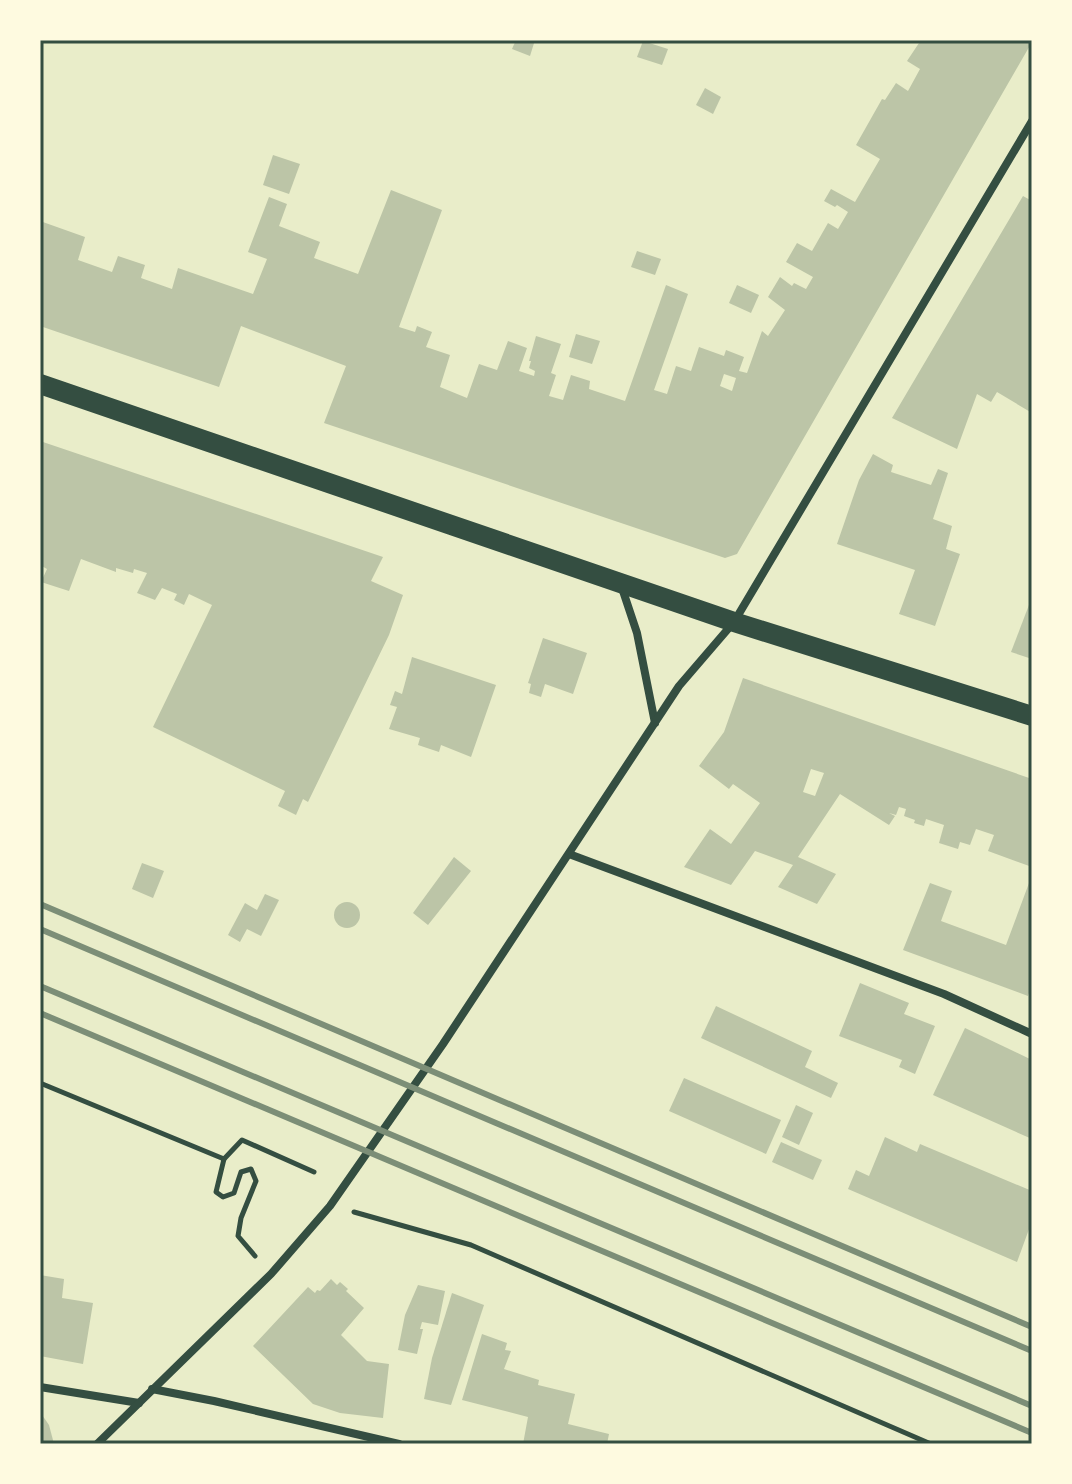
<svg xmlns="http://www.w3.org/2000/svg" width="1072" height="1484" viewBox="0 0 1072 1484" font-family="Helvetica,sans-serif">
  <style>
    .building { fill: #bcc5a7; fill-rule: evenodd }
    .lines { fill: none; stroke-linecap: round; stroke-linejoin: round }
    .path { stroke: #344e41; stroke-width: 5 }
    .minor { stroke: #344e41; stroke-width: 8 }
    .primary { stroke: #344e41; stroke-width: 20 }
    .rail { stroke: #7c8e77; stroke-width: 6 }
    .neatline { fill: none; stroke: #344e41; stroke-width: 3 }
  </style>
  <rect width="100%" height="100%" fill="#e9edc9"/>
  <g class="building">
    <polygon points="516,40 535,40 530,56 512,49"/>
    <path d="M 921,40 L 1032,40 L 1032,42 L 737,554 L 725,558 L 324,423 L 346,366 L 241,326 L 219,387 L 40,326 L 40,221 L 85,237 L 78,260 L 112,272 L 118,256 L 145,265 L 141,278 L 172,289 L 178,268 L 253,294 L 267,259 L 248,252 L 269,197 L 287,204 L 279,226 L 320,242 L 314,258 L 358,274 L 391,190 L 442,210 L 399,327 L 415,332 L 417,326 L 432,332 L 426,347 L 450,355 L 440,387 L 467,398 L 479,364 L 497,370 L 508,341 L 527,348 L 519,371 L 534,376 L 535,371 L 529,368 L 531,361 L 529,361 L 536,336 L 561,344 L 551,373 L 556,375 L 549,396 L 563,400 L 571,375 L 590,381 L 589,389 L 625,401 L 666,285 L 688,294 L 654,390 L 667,394 L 676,366 L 691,371 L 699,347 L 724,356 L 726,350 L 744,357 L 739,371 L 747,373 L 762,331 L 768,336 L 785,310 L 768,297 L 780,277 L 792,286 L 794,283 L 806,289 L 813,277 L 786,262 L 797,243 L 812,251 L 828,223 L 838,229 L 848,212 L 837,205 L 835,207 L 824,201 L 831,189 L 855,202 L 880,159 L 856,145 L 882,99 L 885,100 L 896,83 L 908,91 L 920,69 L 907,61 ZM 724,374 L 736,378 L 732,391 L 720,386 Z"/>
    <polygon points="643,41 668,49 662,65 637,57"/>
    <polygon points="705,88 721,97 713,114 696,105"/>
    <polygon points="273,155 300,164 289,194 263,185"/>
    <polygon points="1023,196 1032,201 1032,413 997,392 991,402 977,394 957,449 892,418"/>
    <polygon points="637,251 661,259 655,275 631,267"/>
    <polygon points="737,285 759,295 751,313 729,303"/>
    <polygon points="576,334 600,341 592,364 569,357"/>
    <polygon points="40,441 383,557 371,581 403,595 389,635 308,802 303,799 296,815 278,806 285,791 153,727 212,605 189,594 184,605 174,600 177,594 162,588 155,600 137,593 147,573 134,569 133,573 116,568 116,572 81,559 69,591 41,582 47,569 40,565"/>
    <polygon points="873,454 893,465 891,472 931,485 938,469 948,473 933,519 952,526 946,549 960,554 935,626 899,614 915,570 837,544 859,480"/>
    <polygon points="1032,597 1032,659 1011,652"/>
    <polygon points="543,638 587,653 573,694 545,684 541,697 529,693 531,684 528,683"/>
    <polygon points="412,657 496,685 471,757 441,745 439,752 418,745 420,738 389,729 397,707 390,705 395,691 402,694"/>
    <path d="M 743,678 L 1032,779 L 1032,867 L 988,851 L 994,835 L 976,829 L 970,845 L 960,842 L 958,849 L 939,843 L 944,825 L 926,819 L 924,826 L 914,823 L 915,820 L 904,816 L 906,809 L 899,807 L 896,815 L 889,813 L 895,816 L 889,825 L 840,794 L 798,857 L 836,874 L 817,904 L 778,887 L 793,865 L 755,851 L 731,885 L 684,867 L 710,829 L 731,844 L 760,803 L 733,784 L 729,789 L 699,766 L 724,732 ZM 811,769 L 824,773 L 815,796 L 803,792 Z"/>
    <polygon points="454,857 471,871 428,925 413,913"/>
    <polygon points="142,863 164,871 153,898 132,889"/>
    <polygon points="1032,875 1032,984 1028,996 903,950 930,883 952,891 941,921 1006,945"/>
    <polygon points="265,894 279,900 261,936 247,929 240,942 228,935 245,903 257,910"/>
    <circle cx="347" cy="915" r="13"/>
    <polygon points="860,983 909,1003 904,1014 935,1026 915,1074 899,1067 902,1060 839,1036"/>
    <polygon points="716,1006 812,1051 805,1067 838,1083 831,1098 701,1038"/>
    <polygon points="965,1028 1032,1060 1032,1139 933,1095"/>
    <polygon points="684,1078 781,1120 766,1154 669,1111"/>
    <polygon points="796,1105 813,1113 799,1145 782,1137"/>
    <polygon points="885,1137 917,1152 920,1144 1032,1191 1032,1221 1017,1262 848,1189 856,1170 869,1176"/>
    <polygon points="781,1142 822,1160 813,1180 772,1162"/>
    <polygon points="40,1275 64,1279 62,1298 93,1303 83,1364 40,1356"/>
    <polygon points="331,1279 337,1285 340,1282 348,1289 346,1291 364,1308 341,1335 367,1361 389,1364 383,1418 340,1413 313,1404 253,1346 308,1287 315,1293 317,1290 320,1291"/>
    <polygon points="418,1285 445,1291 438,1325 422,1322 420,1329 423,1329 417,1354 398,1350 405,1315"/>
    <polygon points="452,1293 484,1305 451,1405 424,1399 432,1358"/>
    <polygon points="482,1334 507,1343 505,1350 511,1351 504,1369 539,1380 538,1385 575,1394 568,1424 609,1434 607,1444 523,1444 528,1417 462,1400"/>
    <polygon points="40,1412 49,1425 54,1444 40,1444"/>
  </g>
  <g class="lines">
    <g class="path">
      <polyline points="40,1083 224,1159 216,1192 223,1197 234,1193 241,1172 251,1169 256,1181 241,1218 238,1236 255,1256"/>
      <polyline points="224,1159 242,1140 314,1172"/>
      <polyline points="354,1212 471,1245 931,1444"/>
    </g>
    <g class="minor">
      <polyline points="621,585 637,633 655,723"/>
      <polyline points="569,854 944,994 1032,1034"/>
      <polyline points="40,1387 139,1403"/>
      <polyline points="152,1389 214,1401 399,1444"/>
      <polyline points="97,1444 271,1274 330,1206 443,1044 679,686 734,622 1032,121"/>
    </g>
    <polyline class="primary" points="40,384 734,622 1032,716"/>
    <g class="rail">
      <polyline points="40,904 1032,1327"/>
      <polyline points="40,929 1032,1351"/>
      <polyline points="40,986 1032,1406"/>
      <polyline points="40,1013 1032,1433"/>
    </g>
  </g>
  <rect width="1072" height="1484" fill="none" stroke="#fefae0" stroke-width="84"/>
  <rect x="42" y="42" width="988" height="1400" class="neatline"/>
</svg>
